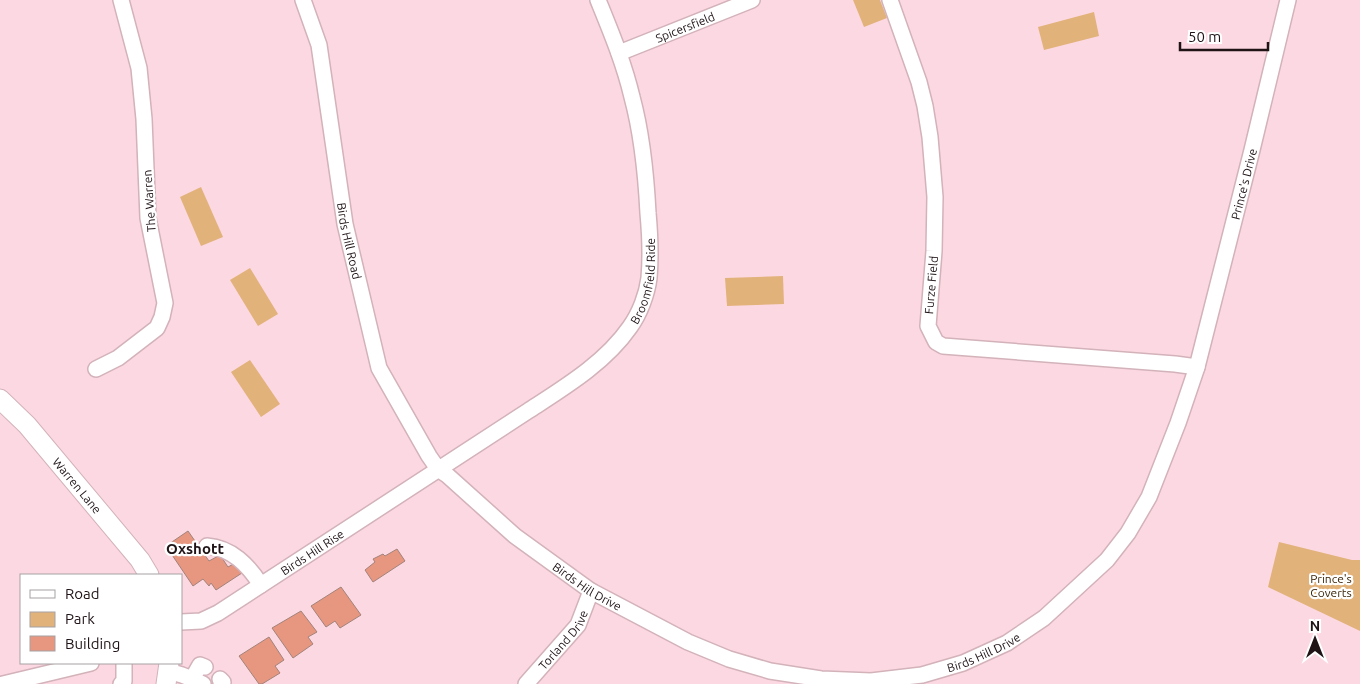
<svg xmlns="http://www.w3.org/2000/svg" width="1360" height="684" viewBox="0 0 1360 684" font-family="Ubuntu,sans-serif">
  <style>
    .green { fill: #e2b27b }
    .building { fill: #e79680; stroke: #a2837b }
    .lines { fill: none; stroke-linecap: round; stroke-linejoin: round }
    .minor-casing { stroke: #d3b2ba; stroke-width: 18 }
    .major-casing { stroke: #d3b2ba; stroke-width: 21 }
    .minor { stroke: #fff; stroke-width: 15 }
    .major { stroke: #fff; stroke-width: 19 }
    .labels { text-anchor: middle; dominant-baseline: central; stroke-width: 4.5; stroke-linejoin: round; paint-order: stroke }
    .street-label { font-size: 12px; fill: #1f1316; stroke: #fff }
    .park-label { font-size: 12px; fill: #3b2508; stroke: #fff }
    .quarter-label { font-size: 15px; font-weight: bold; fill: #1f1316; stroke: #fff }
  </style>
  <rect width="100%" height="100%" fill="#fcd9e2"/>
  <g class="green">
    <polygon points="853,0 880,0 887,18 864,27"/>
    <polygon points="1094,12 1099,36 1044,50 1038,27"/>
    <polygon points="201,187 223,237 201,246 180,197"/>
    <polygon points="250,268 278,314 258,326 230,280"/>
    <polygon points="783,276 784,304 727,306 725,278"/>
    <polygon points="250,360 280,404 261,417 231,372"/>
    <polygon points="1279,542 1352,560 1360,560 1360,631 1268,587"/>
  </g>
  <g class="building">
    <polygon points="188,531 209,561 220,555 228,567 239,561 245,571 216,590 211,583 209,586 203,579 193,586 166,546"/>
    <polygon points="397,549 405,561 373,582 365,570 375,562 373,559 383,554 385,556"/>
    <polygon points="341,587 361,615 340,628 335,621 326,627 311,606"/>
    <polygon points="301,611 317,632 308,637 313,644 293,658 272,628"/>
    <polygon points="269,637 284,660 275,666 280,673 262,684 259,684 239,656"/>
  </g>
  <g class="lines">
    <g class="minor-casing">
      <g id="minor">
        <path id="s1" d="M 303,0 L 319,45 L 345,224 L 379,368 L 429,456 L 438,469 L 447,475 L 515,536 L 591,591 L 688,642 L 729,659 L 770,671 L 821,679 L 871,681 L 922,675 L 963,663 L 1007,643 L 1044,618 L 1107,560 L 1128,533 L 1149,497 L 1178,423 L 1197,367 L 1252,150 L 1288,0"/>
        <polyline points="890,0 919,82 925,106 930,137 935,197 934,251 928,326 936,342 943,346 1175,364 1197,367"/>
        <path id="s2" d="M 619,53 L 752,0"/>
        <polyline points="96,369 118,358 157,328 162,317 165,303 148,218 144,119 139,68 121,0"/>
        <path d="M 207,546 C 232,548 248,565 261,585"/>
        <path id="s3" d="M 181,622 L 201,621 L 218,613 L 528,411 C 565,387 605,363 630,327 C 640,313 647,294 649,278 C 651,256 650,235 648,213 C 646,174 642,134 632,97 C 624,63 611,32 598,0"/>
        <polyline points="168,671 182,675 192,679 193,684"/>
        <polyline points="220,679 223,682 221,684"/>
        <polyline points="3,684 91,663"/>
        <polyline points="121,684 124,681 124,663"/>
        <polyline points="203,684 192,679 200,665 205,667"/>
        <path id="s4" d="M 526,684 L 578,625 L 591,591"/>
      </g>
    </g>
    <g class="major-casing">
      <g id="major">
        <path id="s5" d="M 0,399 L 27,425 L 140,560 L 149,575"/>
        <polyline points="166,684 169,663"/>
      </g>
    </g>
    <use href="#minor" class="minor"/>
    <use href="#major" class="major"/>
  </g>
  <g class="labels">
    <g class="street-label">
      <text stroke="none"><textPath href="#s2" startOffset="71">Spicersfield</textPath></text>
      <text stroke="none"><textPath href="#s1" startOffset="1664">Prince's Drive</textPath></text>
      <text transform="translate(149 201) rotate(-94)">The Warren</text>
      <text stroke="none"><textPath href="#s1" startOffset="246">Birds Hill Road</textPath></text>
      <text stroke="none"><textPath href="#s3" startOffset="591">Broomfield Ride</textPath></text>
      <text transform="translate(931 285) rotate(-85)">Furze Field</text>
      <text stroke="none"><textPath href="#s5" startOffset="116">Warren Lane</textPath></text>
      <text stroke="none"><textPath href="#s3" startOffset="151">Birds Hill Rise</textPath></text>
      <text stroke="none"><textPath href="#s1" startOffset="684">Birds Hill Drive</textPath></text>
      <text stroke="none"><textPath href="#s4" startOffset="58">Torland Drive</textPath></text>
      <text stroke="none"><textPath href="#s1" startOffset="1105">Birds Hill Drive</textPath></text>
    </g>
    <g class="park-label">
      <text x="1331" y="578">Prince's<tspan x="1331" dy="14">Coverts</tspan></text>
    </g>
    <g class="quarter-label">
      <text x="195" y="548">Oxshott</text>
    </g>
  </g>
  <rect x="20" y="574" width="162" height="90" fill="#ffffff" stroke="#a5a1a2"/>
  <rect x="30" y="590" width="25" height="8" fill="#ffffff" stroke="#a5a1a2"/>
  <text x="65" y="599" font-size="15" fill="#1f1316">Road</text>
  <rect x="30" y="612" width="25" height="15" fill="#e2b27b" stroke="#a5a1a2"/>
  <text x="65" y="624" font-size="15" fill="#1f1316">Park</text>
  <rect x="30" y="636" width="25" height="15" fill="#e79680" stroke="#a5a1a2"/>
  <text x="65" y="649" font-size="15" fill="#1f1316">Building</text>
  <g transform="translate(1315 639)" stroke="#ffffff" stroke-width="4" paint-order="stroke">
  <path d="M0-4L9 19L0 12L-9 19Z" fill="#1f1316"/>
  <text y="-8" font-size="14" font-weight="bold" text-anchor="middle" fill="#1f1316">N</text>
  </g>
  <path d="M1180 42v8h88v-8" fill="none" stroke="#1f1316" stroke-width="2.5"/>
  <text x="1188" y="42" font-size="15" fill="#1f1316" stroke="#ffffff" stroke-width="4" paint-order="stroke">50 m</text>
</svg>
